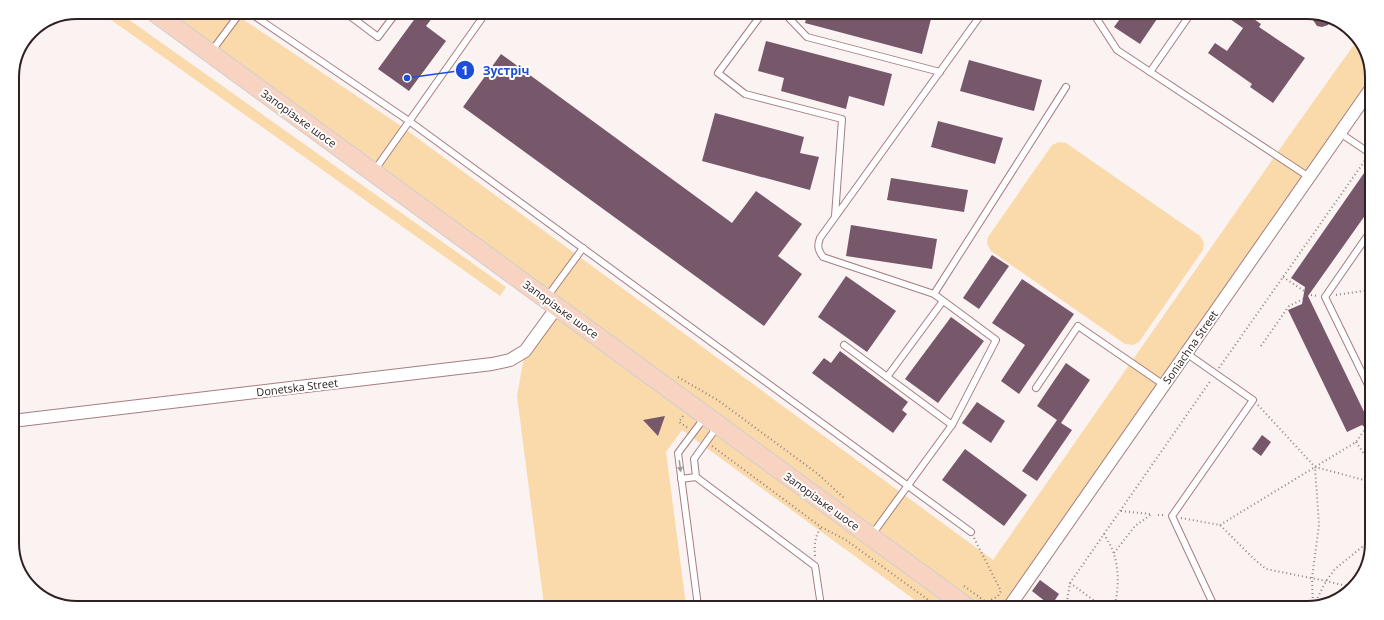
<svg xmlns="http://www.w3.org/2000/svg" width="1384" height="620" viewBox="0 0 1384 620" font-family="'Open Sans',sans-serif">
  <style>
    .green { fill: #fadaab }
    .building { fill: #77576a }
    .lines { fill: none; stroke-linecap: round; stroke-linejoin: round }
    .lane-casing { stroke: #a67e81; stroke-width: 8 }
    .street-casing { stroke: #a67e81; stroke-width: 14 }
    .primary-casing { stroke: #d1cece; stroke-width: 20 }
    .path { stroke: #8f8383; stroke-width: 2; stroke-dasharray: 1 3; stroke-linecap: butt }
    .lane { stroke: #fff; stroke-width: 6 }
    .street { stroke: #fff; stroke-width: 12 }
    .primary { stroke: #f8d3c2; stroke-width: 18 }
    .oneway { fill: #a29b9b }
    .labels { text-anchor: middle; dominant-baseline: central; stroke-width: 4; stroke-linejoin: round; paint-order: stroke }
    .street-label { font-size: 11px; fill: #302021; stroke: #fff }
    .rim { fill: none; stroke: #302021; stroke-width: 2 }
    .leader { fill: none; stroke: #1d4ed8; stroke-width: 1.5 }
    .callout-dot { fill: #1d4ed8; stroke: #fff; stroke-width: 1.5 }
    .mark-label { font-size: 12px; text-anchor: middle; font-weight: bold; fill: #fff }
    .callout-label { font-size: 12px; text-anchor: middle; font-weight: bold; fill: #1d4ed8; stroke: #fff; stroke-width: 4; stroke-linejoin: round; paint-order: stroke }
  </style>
  <rect width="100%" height="100%" fill="#fbf2f2"/>
  <g class="green">
    <polygon points="100,12 118,12 506,287 500,296"/>
    <polygon points="166,12 234,13 401,126 993,560 1284,143 1358,39 1361,41 1372,73 1372,78 1002,607 979,607"/>
    <polygon points="1059,142 1066,143 1200,236 1204,243 1203,250 1139,342 1133,345 1125,344 991,251 987,244 988,237 1052,145"/>
    <polygon points="552,314 954,607 923,606 682,430 666,452 686,605 544,605 517,396 525,351"/>
  </g>
  <g class="building">
    <polygon points="419,13 436,13 426,26 446,41 409,91 378,69"/>
    <polygon points="807,15 932,15 922,54 805,23"/>
    <polygon points="1122,16 1159,16 1140,44 1114,27"/>
    <polygon points="1227,17 1251,17 1261,24 1259,27 1305,58 1273,103 1250,87 1252,84 1208,53 1215,43 1227,51 1243,28"/>
    <polygon points="1311,17 1332,17 1333,18 1328,25 1322,27 1317,26"/>
    <polygon points="766,41 892,74 884,106 849,96 846,109 781,91 784,78 758,71"/>
    <polygon points="501,54 732,223 756,191 802,224 778,256 802,274 764,326 463,107"/>
    <polygon points="969,60 1042,80 1034,111 960,91"/>
    <polygon points="715,113 804,137 800,153 819,157 810,190 702,161"/>
    <polygon points="938,121 1003,138 995,164 931,147"/>
    <polygon points="1371,163 1371,207 1308,296 1368,420 1368,430 1362,425 1347,432 1288,310 1302,304 1305,287 1291,278"/>
    <polygon points="891,178 968,190 964,212 887,200"/>
    <polygon points="851,225 937,239 932,269 846,256"/>
    <polygon points="992,255 1009,266 979,309 963,298"/>
    <polygon points="846,276 896,311 867,352 818,317"/>
    <polygon points="1022,279 1074,314 1019,394 1001,381 1025,345 992,323"/>
    <polygon points="951,317 984,341 938,403 905,379"/>
    <polygon points="840,351 908,402 902,410 907,414 893,433 812,373 824,358 831,363"/>
    <polygon points="1066,363 1090,380 1061,423 1072,430 1037,481 1022,471 1057,420 1037,406"/>
    <polygon points="977,402 1005,421 991,443 962,423"/>
    <polygon points="665,416 658,436 643,420"/>
    <polygon points="1262,435 1271,442 1261,456 1252,449"/>
    <polygon points="965,449 1027,495 1004,526 942,480"/>
    <polygon points="1040,580 1059,594 1051,606 1032,591"/>
  </g>
  <g class="lines">
    <g class="lane-casing">
      <g id="lane">
        <polyline points="250,13 409,121 971,532"/>
        <polyline points="346,13 378,37 396,13"/>
        <polyline points="761,15 718,73 745,94 842,119 835,216"/>
        <polyline points="786,15 807,37 940,72"/>
        <polyline points="1095,16 1117,50 1309,177"/>
        <polyline points="211,52 240,13"/>
        <polyline points="1150,72 1189,16"/>
        <polyline points="1340,133 1371,154"/>
        <polyline points="374,171 485,14"/>
        <polyline points="934,294 1066,87"/>
        <polyline points="547,297 583,248"/>
        <polyline points="844,345 952,425"/>
        <polyline points="1186,353 1253,400 1172,516 1215,608"/>
        <polyline points="887,377 943,301"/>
        <polyline points="1369,387 1325,297 1370,232"/>
        <polyline points="1036,388 1078,326 1164,385"/>
        <polyline points="717,427 694,459 696,477 815,566 821,606"/>
        <polyline points="681,479 696,477"/>
        <path d="M 871,536 L 952,425 L 996,340 L 934,294 L 823,257 C 818,250 817,246 820,238 L 980,16"/>
        <polyline points="698,606 678,453 705,417"/>
      </g>
    </g>
    <g class="street-casing">
      <g id="street">
        <polyline points="12,421 492,364 510,360 525,351 557,307"/>
        <polyline points="1009,607 1372,87"/>
      </g>
    </g>
    <g class="primary-casing">
      <polyline id="primary" points="154,12 967,607"/>
    </g>
    <g class="path">
      <polyline points="1283,277 1304,291"/>
      <polyline points="1311,295 1318,296"/>
      <polyline points="1336,295 1370,290"/>
      <polyline points="1261,346 1289,306 1303,299"/>
      <polyline points="1219,368 1366,159"/>
      <polyline points="678,377 719,401 818,474 844,498"/>
      <polyline points="1258,405 1315,467 1368,481"/>
      <polyline points="683,416 679,422 688,428"/>
      <polyline points="1356,442 1368,460"/>
      <polyline points="712,446 821,527 846,540 938,607"/>
      <polyline points="1121,511 1150,514"/>
      <polyline points="1158,515 1165,515"/>
      <polyline points="1181,518 1220,525 1255,560 1266,569 1326,581 1351,587"/>
      <polyline points="1220,525 1356,442 1366,428"/>
      <path d="M 1104,534 C 1107,540 1112,547 1114,554 C 1119,570 1119,591 1114,607"/>
      <polyline points="974,538 1001,591 998,596 987,602"/>
      <polyline points="1365,544 1367,530"/>
      <polyline points="1114,553 1135,526 1152,514"/>
      <path d="M 815,556 C 814,544 815,537 821,527"/>
      <polyline points="1070,583 1103,607"/>
      <polyline points="964,586 993,607"/>
      <polyline points="1314,605 1326,581 1335,569 1367,543"/>
      <polyline points="1313,606 1312,578 1319,525 1315,467"/>
      <polyline points="1066,607 1070,583 1211,380"/>
    </g>
    <use href="#lane" class="lane"/>
    <use href="#street" class="street"/>
    <use href="#primary" class="primary"/>
  </g>
  <defs><path id="oneway-solid" d="M-6-.8H1V-3.2L6.5 0L1 3.2V.8H-6Z"/></defs>
  <use class="oneway" href="#oneway-solid" transform="translate(680 466) rotate(83)"/>
  <g class="labels">
    <g class="street-label">
      <text transform="translate(299 118) rotate(36)">Запорізьке шосе</text>
      <text transform="translate(561 309) rotate(36)">Запорізьке шосе</text>
      <text transform="translate(1190 347) rotate(-55)">Soniachna Street</text>
      <text transform="translate(297 387) rotate(-7)">Donetska Street</text>
      <text transform="translate(822 501) rotate(36)">Запорізьке шосе</text>
    </g>
  </g>
  <path d="M0 0H1384V620H0ZM77 19H1307A58 58 0 0 1 1365 77V543A58 58 0 0 1 1307 601H77A58 58 0 0 1 19 543V77A58 58 0 0 1 77 19Z" fill="#fff" fill-rule="evenodd"/>
  <path class="rim" d="M77 19H1307A58 58 0 0 1 1365 77V543A58 58 0 0 1 1307 601H77A58 58 0 0 1 19 543V77A58 58 0 0 1 77 19Z"/>
  <path class="leader" d="M407 78L465 70"/>
  <g class="callout-dot">
    <circle cx="407" cy="78" r="4"/>
    <circle cx="465" cy="70" r="10"/>
  </g>
  <g class="mark-label">
    <text x="465" y="75">1</text>
  </g>
  <g class="callout-label">
    <text x="506" y="75">Зустріч</text>
  </g>
</svg>
